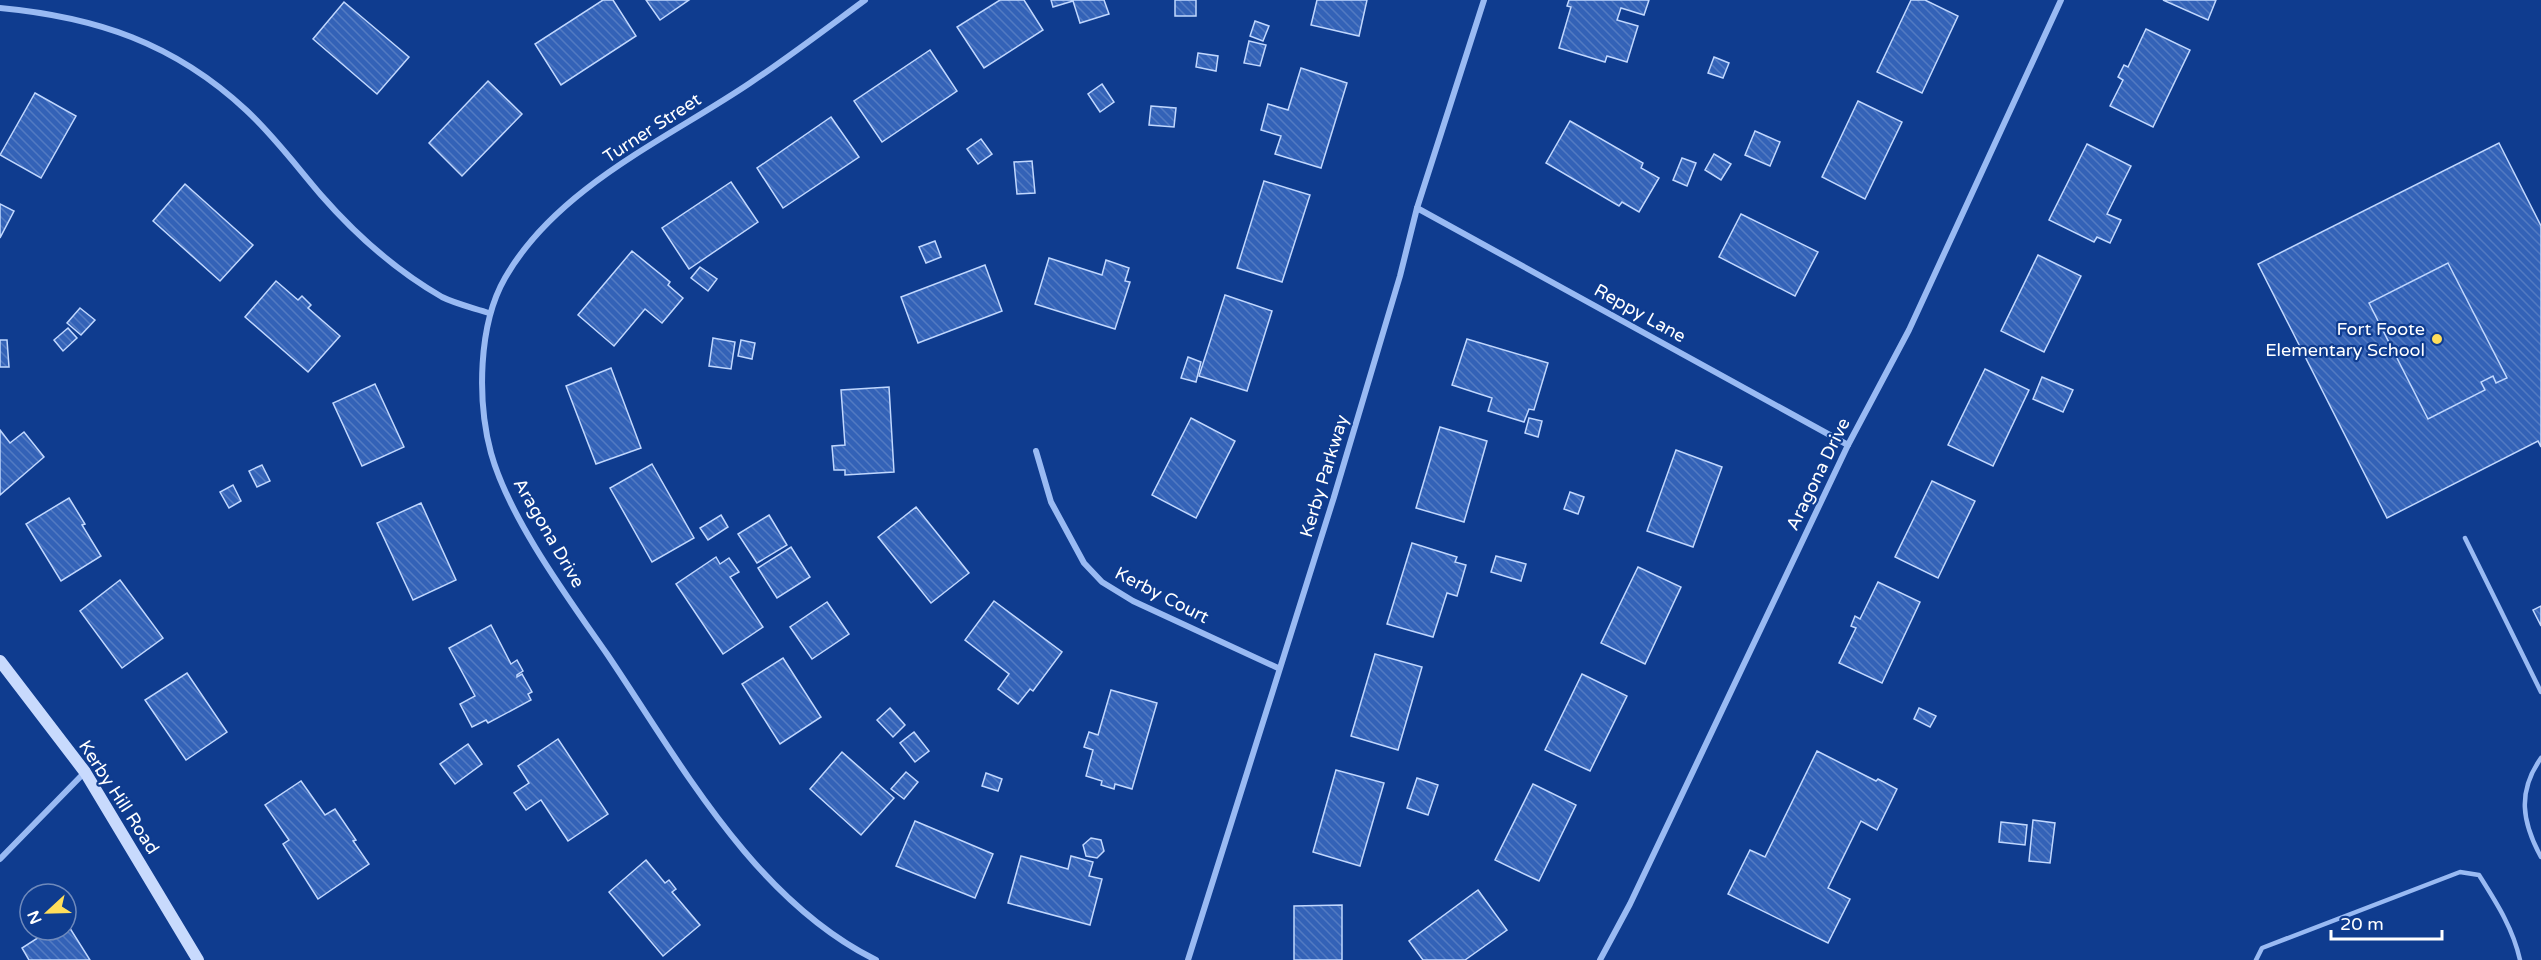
<svg xmlns="http://www.w3.org/2000/svg" width="2541" height="960" viewBox="0 0 2541 960" font-family="'Varela Round',sans-serif">
  <style>
    .building { fill: url(#building-back-hatch); stroke: #c0d7fe; stroke-width: 1.5 }
    .lines { fill: none; stroke-linecap: round; stroke-linejoin: round }
    .lane { stroke: #99baf3; stroke-width: 4.5 }
    .street { stroke: #99baf3; stroke-width: 6 }
    .secondary { stroke: #c8dafd; stroke-width: 12 }
    .poi-dot { fill: #ffde5b; stroke: #0f3c8f; stroke-width: 2 }
    .labels { text-anchor: middle; dominant-baseline: central; stroke-width: 4.5; stroke-linejoin: round; paint-order: stroke }
    .street-label { font-size: 18px; fill: #fff; stroke: #0f3c8f }
    .poi-label { font-size: 18px; fill: #fff; stroke: #0f3c8f; text-anchor: end }
  </style>
  <defs>
    <pattern id="building-back-hatch" width="6" height="6" patternUnits="userSpaceOnUse" patternTransform="scale(1.5)"><rect width="6" height="6" fill="#3362b7"/><path d="M-1 5l2 2M0 0l6 6M5-1l2 2" fill="none" stroke="#527ac2"/></pattern>
  </defs>
  <rect width="100%" height="100%" fill="#0f3c8f"/>
  <g class="building">
    <polygon points="603,0 613,0 636,36 561,85 535,44"/>
    <polygon points="646,0 689,0 660,20"/>
    <polygon points="1000,0 1024,0 1043,30 984,68 957,27"/>
    <polygon points="1051,0 1104,0 1109,14 1080,23 1073,1 1053,7"/>
    <rect x="1175" y="0" width="21" height="16"/>
    <polygon points="1317,0 1367,0 1359,36 1311,25"/>
    <polygon points="1569,0 1649,0 1644,15 1621,8 1617,20 1638,26 1627,62 1607,56 1605,62 1559,48 1571,7 1567,6"/>
    <polygon points="1911,0 1925,0 1958,16 1922,93 1877,72"/>
    <polygon points="2163,0 2216,0 2208,20"/>
    <polygon points="344,2 409,57 377,94 313,39"/>
    <polygon points="1255,21 1269,26 1263,41 1250,36"/>
    <polygon points="2146,29 2190,50 2153,127 2110,106 2123,80 2118,77 2124,65 2128,67"/>
    <polygon points="1249,41 1266,45 1260,66 1244,63"/>
    <polygon points="930,50 957,91 882,142 854,101"/>
    <polygon points="1198,53 1218,56 1216,71 1196,67"/>
    <polygon points="1714,57 1729,63 1723,78 1708,73"/>
    <polygon points="1301,68 1347,83 1321,168 1275,154 1281,136 1261,130 1268,104 1288,110"/>
    <polygon points="488,81 522,114 462,176 429,143"/>
    <polygon points="1102,84 1114,102 1100,112 1088,94"/>
    <polygon points="35,93 76,116 41,178 0,155"/>
    <polygon points="1858,101 1902,122 1865,199 1822,177"/>
    <polygon points="1151,106 1176,108 1174,127 1149,125"/>
    <polygon points="831,117 859,157 783,208 757,168"/>
    <polygon points="1570,121 1643,163 1641,168 1659,178 1639,212 1622,202 1619,206 1546,163"/>
    <polygon points="1755,131 1780,142 1770,166 1745,155"/>
    <polygon points="981,139 992,154 978,164 967,149"/>
    <polygon points="2499,143 2541,226 2541,447 2538,441 2387,518 2258,264"/>
    <polygon points="2087,144 2131,166 2107,214 2121,220 2110,243 2097,237 2094,242 2049,220"/>
    <polygon points="1714,154 1731,164 1721,180 1705,170"/>
    <polygon points="1682,158 1696,163 1687,186 1673,180"/>
    <polygon points="1032,161 1035,193 1017,194 1014,162"/>
    <polygon points="1264,181 1310,195 1282,282 1237,268"/>
    <polygon points="731,182 758,222 689,269 662,228"/>
    <polygon points="185,184 253,245 220,281 153,221"/>
    <polygon points="0,204 14,211 0,238"/>
    <polygon points="1741,214 1818,252 1795,296 1719,257"/>
    <polygon points="935,241 941,257 926,263 919,247"/>
    <polygon points="632,251 670,282 668,285 683,298 662,323 645,309 614,346 578,315"/>
    <polygon points="2038,255 2081,276 2044,352 2001,331"/>
    <polygon points="1049,258 1102,275 1106,260 1129,268 1125,281 1130,282 1115,329 1035,304"/>
    <polygon points="2448,263 2507,378 2496,383 2493,376 2481,382 2485,390 2428,419 2369,303"/>
    <polygon points="985,265 1002,311 918,343 901,297"/>
    <polygon points="700,267 717,279 708,291 691,278"/>
    <polygon points="276,281 298,300 302,296 311,305 308,308 340,336 308,372 245,317"/>
    <polygon points="1225,295 1272,311 1247,391 1199,376"/>
    <polygon points="80,308 95,320 81,335 67,323"/>
    <polygon points="68,328 77,338 63,351 54,340"/>
    <polygon points="713,338 735,342 731,369 709,366"/>
    <polygon points="1467,339 1548,363 1534,410 1529,409 1524,422 1488,411 1492,398 1452,385"/>
    <polygon points="0,340 7,340 9,367 0,367"/>
    <polygon points="741,340 755,343 752,359 738,356"/>
    <polygon points="1188,357 1201,362 1196,382 1181,378"/>
    <polygon points="611,368 641,448 596,464 566,386"/>
    <polygon points="1985,369 2029,390 1993,466 1948,445"/>
    <polygon points="2042,377 2073,390 2063,412 2033,399"/>
    <polygon points="375,384 404,447 362,466 333,403"/>
    <polygon points="889,387 894,472 845,475 845,470 834,470 832,446 845,445 841,390"/>
    <polygon points="1191,418 1235,441 1196,518 1152,495"/>
    <polygon points="1529,418 1542,421 1538,437 1525,433"/>
    <polygon points="1440,427 1487,441 1464,522 1416,508"/>
    <polygon points="0,430 10,443 24,432 44,457 0,495"/>
    <polygon points="1676,450 1722,467 1693,547 1647,531"/>
    <polygon points="652,464 694,538 652,562 610,488"/>
    <polygon points="262,465 270,481 257,487 249,471"/>
    <polygon points="1932,481 1975,501 1938,578 1895,557"/>
    <polygon points="233,485 241,501 229,508 220,492"/>
    <polygon points="1570,492 1584,497 1578,514 1564,509"/>
    <polygon points="69,498 85,524 82,525 101,556 61,581 26,524"/>
    <polygon points="421,503 456,580 413,600 377,523"/>
    <polygon points="916,507 969,573 931,603 878,537"/>
    <polygon points="721,515 728,527 708,540 700,528"/>
    <polygon points="769,515 787,545 757,563 738,534"/>
    <polygon points="1412,543 1457,557 1455,562 1466,565 1457,596 1447,593 1433,637 1387,624"/>
    <polygon points="791,547 810,577 777,598 758,568"/>
    <polygon points="1496,556 1526,564 1521,581 1491,572"/>
    <polygon points="716,557 720,564 729,558 739,572 730,577 763,627 723,654 676,584"/>
    <polygon points="1638,567 1681,587 1645,664 1601,643"/>
    <polygon points="120,580 163,638 122,668 80,611"/>
    <polygon points="1878,582 1920,602 1882,683 1839,663 1856,628 1851,626 1855,616 1860,619"/>
    <polygon points="994,601 1062,652 1033,691 1030,689 1018,704 998,689 1009,674 965,640"/>
    <polygon points="827,602 849,634 812,659 790,627"/>
    <polygon points="2541,606 2541,626 2533,610"/>
    <polygon points="491,625 511,664 517,660 523,671 517,675 517,677 522,674 532,692 528,694 531,700 488,723 486,720 472,727 460,704 475,696 449,648"/>
    <polygon points="1375,654 1422,667 1398,750 1351,736"/>
    <polygon points="783,658 821,717 780,744 742,684"/>
    <polygon points="187,673 227,732 186,760 145,700"/>
    <polygon points="1582,674 1627,696 1590,771 1545,750"/>
    <polygon points="1111,690 1157,703 1132,789 1115,784 1114,789 1101,785 1102,781 1086,776 1093,750 1084,747 1089,732 1098,735"/>
    <polygon points="890,708 905,725 893,737 877,720"/>
    <polygon points="1919,708 1936,716 1930,727 1914,719"/>
    <polygon points="914,732 929,751 915,762 900,743"/>
    <polygon points="558,739 608,814 568,841 541,800 526,810 514,793 529,783 518,766"/>
    <polygon points="468,744 482,764 455,784 440,764"/>
    <polygon points="1817,751 1876,781 1878,779 1897,789 1877,830 1861,821 1828,888 1850,899 1828,943 1728,894 1750,850 1765,857"/>
    <polygon points="842,752 894,798 861,835 810,789"/>
    <polygon points="1336,770 1384,783 1360,866 1313,852"/>
    <polygon points="906,772 918,782 904,799 891,789"/>
    <polygon points="986,773 1002,779 998,791 982,786"/>
    <polygon points="1417,778 1438,785 1428,815 1407,808"/>
    <polygon points="301,781 325,815 335,809 356,840 353,841 369,864 318,899 283,844 289,840 265,805"/>
    <polygon points="1533,784 1576,805 1539,881 1495,860"/>
    <polygon points="2033,820 2055,823 2050,863 2029,861"/>
    <polygon points="915,821 993,854 975,898 896,866"/>
    <polygon points="2001,822 2027,825 2025,845 1999,842"/>
    <polygon points="1091,838 1101,840 1104,851 1097,858 1086,856 1083,845"/>
    <polygon points="1021,856 1068,869 1071,856 1093,862 1089,876 1102,879 1090,925 1008,903"/>
    <polygon points="646,860 665,883 669,880 676,889 672,892 700,925 663,956 609,892"/>
    <polygon points="1478,890 1507,930 1465,960 1423,960 1409,941"/>
    <polygon points="1342,905 1342,960 1294,960 1294,906"/>
    <polygon points="66,922 90,960 29,960 22,948 50,930 66,930"/>
  </g>
  <g class="lines">
    <g class="lane">
      <polyline points="2465,538 2541,692"/>
      <path d="M 2541,758 C 2517,792 2522,822 2541,857"/>
      <path d="M 2256,960 L 2262,948 L 2460,872 L 2479,875 C 2496,902 2513,928 2520,960"/>
    </g>
    <g class="street">
      <path d="M 865,0 C 827,28 789,57 750,83 C 667,139 557,187 505,278 C 478,325 477,401 491,453 C 509,518 568,598 607,654 C 680,762 754,900 876,960"/>
      <path d="M 0,8 C 96,17 174,43 246,110 C 274,136 297,167 321,195 C 355,234 397,271 442,297 C 456,304 474,308 489,313"/>
      <polyline points="1417,208 1848,445"/>
      <polyline points="1036,451 1051,502 1084,563 1102,582 1133,601 1278,668"/>
      <polyline points="0,859 85,772"/>
      <polyline points="1188,960 1334,497 1400,276 1417,208 1484,0"/>
      <polyline points="1600,960 1630,904 1848,445 1909,330 2061,0"/>
    </g>
    <polyline class="secondary" points="0,661 85,772 198,960"/>
  </g>
  <circle class="poi-dot" cx="2437" cy="339" r="6"/>
  <g class="labels">
    <g class="street-label">
      <text transform="translate(652 128) rotate(-33)">Turner Street</text>
      <text transform="translate(1640 313) rotate(29)">Reppy Lane</text>
      <text transform="translate(1818 474) rotate(-64)">Aragona Drive</text>
      <text transform="translate(1324 476) rotate(-73)">Kerby Parkway</text>
      <text transform="translate(549 533) rotate(60)">Aragona Drive</text>
      <text transform="translate(1162 595) rotate(27)">Kerby Court</text>
      <text transform="translate(119 797) rotate(57)">Kerby Hill Road</text>
    </g>
    <g class="poi-label">
      <text x="2425" y="329">Fort Foote<tspan x="2425" dy="21">Elementary School</tspan></text>
    </g>
  </g>
  <g transform="translate(48 912) rotate(248)"><circle r="28" fill="#0f3c8f" stroke="#6f8abc" stroke-width="1.5"/>
  <path d="M0-4.5L10 22L0 15L-10 22Z" fill="#ffde5b"/>
  <text y="-9" font-size="16" font-weight="bold" text-anchor="middle" fill="#ffffff">N</text>
  </g>
  <path d="M2331 930v9h111v-9" fill="none" stroke="#ffffff" stroke-width="3"/>
  <text x="2340" y="930" font-size="18" fill="#ffffff" stroke="#0f3c8f" stroke-width="4.5" paint-order="stroke">20 m</text>
</svg>
